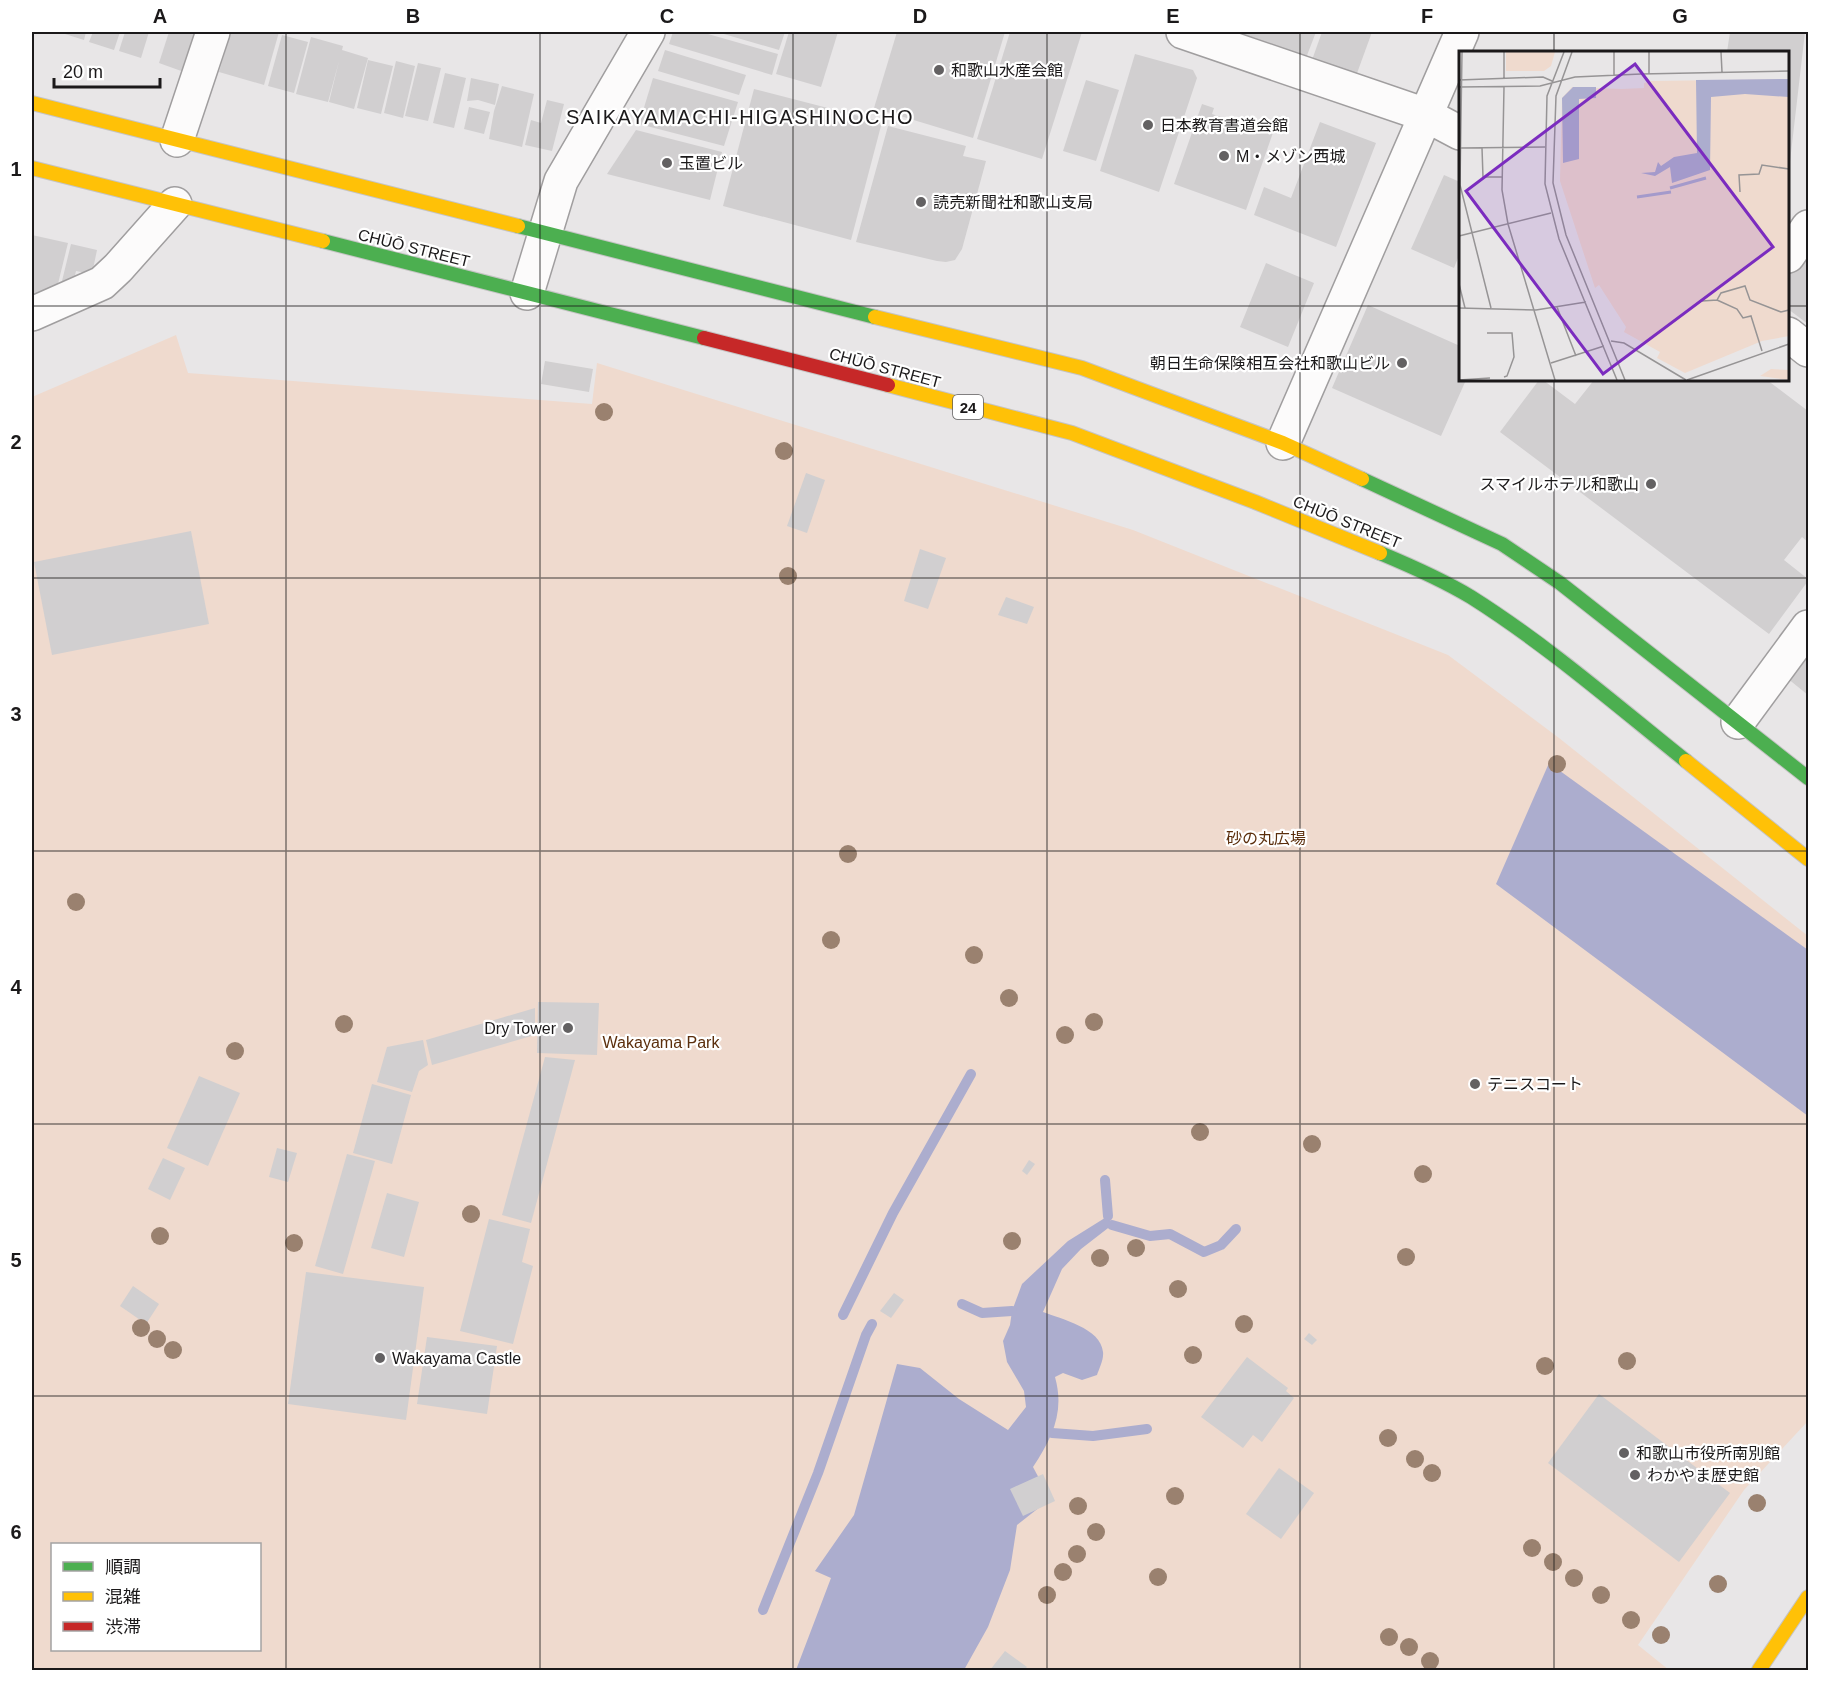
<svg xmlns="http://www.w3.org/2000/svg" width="1840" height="1702" viewBox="0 0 1840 1702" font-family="Helvetica,'Noto Sans JP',sans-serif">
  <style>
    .green { fill: #efdace; fill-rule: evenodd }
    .water { fill: #acadce }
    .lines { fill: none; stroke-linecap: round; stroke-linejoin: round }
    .stream { stroke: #acadce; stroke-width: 10 }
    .building { fill: #d1cfd0 }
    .street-casing { stroke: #a09e9f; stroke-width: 36 }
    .fast-casing { stroke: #c5c4c4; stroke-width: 16 }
    .slow-casing { stroke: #c5c4c4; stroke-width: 16 }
    .jam-casing { stroke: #c5c4c4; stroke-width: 16 }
    .street { stroke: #fcfbfb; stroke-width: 33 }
    .fast { stroke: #4caf50; stroke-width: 14 }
    .slow { stroke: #ffc107; stroke-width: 14 }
    .jam { stroke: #c62828; stroke-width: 14 }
    .tree { fill: #9a816f }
    .grid { fill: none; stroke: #1b191a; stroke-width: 1.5; stroke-opacity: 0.55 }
    .poi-dot { fill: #636162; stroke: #fff; stroke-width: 2 }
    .labels { text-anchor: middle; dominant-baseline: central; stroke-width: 4.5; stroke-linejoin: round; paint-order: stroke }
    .shield { fill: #fff; stroke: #5f5e5f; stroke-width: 1.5 }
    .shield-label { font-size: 15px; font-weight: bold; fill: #1b191a }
    .poi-label { font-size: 16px; fill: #1b191a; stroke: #fff; text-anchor: start }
    .street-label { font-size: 16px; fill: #1b191a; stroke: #fff }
    .park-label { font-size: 16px; fill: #5b2e0c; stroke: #fff }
    .quarter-label { font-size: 20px; letter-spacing: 1.5px; fill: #1b191a; stroke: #fff }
    .inset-river { fill: none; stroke: #acadce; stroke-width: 3 }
    .inset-road { fill: none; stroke: #969495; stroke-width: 1.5 }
    .view { fill: #7b2cbf; fill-opacity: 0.15; stroke: #7b2cbf; stroke-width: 3 }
    .inset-edge { fill: none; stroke: #1b191a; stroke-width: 3 }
    .neatline { fill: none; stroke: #1b191a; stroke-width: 2 }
    .grid-label { font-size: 20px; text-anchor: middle; font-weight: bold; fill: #1b191a }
  </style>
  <rect width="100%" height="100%" fill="#e8e6e7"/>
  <path class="green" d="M 176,335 L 188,373 L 592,404 L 597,363 L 1133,530 L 1448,655 L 1559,738 L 1808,936 L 1808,1421 L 1744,1490 L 1638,1645 L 1669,1670 L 32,1670 L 32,397 ZM 52,1544 L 260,1544 L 260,1650 L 52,1650 Z"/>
  <g class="water">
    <polygon points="1549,763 1808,950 1808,1116 1496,884"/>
    <path d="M 1108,1216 L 1112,1225 L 1081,1249 L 1062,1269 L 1043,1312 C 1061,1319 1101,1328 1103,1352 C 1104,1359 1099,1369 1097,1375 L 1082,1380 L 1063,1373 L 1055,1377 C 1065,1412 1052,1438 1033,1467 L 1050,1499 L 1017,1525 L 1010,1570 L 988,1627 L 964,1670 L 796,1670 L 831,1578 L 815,1571 L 854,1515 L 897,1364 L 920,1368 L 959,1399 L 1008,1430 L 1026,1407 L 1024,1391 L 1007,1362 L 1003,1341 L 1010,1325 L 1012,1311 L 1022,1284 L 1068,1241 Z"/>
  </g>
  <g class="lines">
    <g class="stream">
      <polyline points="1105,1180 1108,1216"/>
      <polyline points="1112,1225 1150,1236 1170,1234 1204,1252 1221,1245 1236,1229"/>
      <polyline points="962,1304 982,1313 1012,1311"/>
      <polyline points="843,1315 893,1213 971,1074"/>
      <polyline points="1052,1433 1093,1436 1147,1429"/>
      <polyline points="763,1610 818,1473 866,1335 872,1324"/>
    </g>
  </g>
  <g class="building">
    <polygon points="66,32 86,32 84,40 65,34"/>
    <polygon points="93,32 120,32 114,50 89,42"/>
    <polygon points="125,32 149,32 141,58 119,51"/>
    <polygon points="169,32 197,32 184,72 159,63"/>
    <polygon points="231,32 279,32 264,85 219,72"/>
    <polygon points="673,32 701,32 778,54 772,75 669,44"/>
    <polygon points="717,32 785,32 779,50"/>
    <polygon points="789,32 838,32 821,87 776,74"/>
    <polygon points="897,32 1005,32 973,138 874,108"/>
    <polygon points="1010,32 1082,32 1042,159 977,139"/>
    <polygon points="1235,32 1316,32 1306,58"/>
    <polygon points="1322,32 1372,32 1356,76 1312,60"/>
    <polygon points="1730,32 1805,32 1789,170 1788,52 1727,52"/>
    <polygon points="282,35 308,42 294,93 268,86"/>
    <polygon points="311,37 343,46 342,50 368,58 354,109 329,102 339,61 328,102 296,94"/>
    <polygon points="665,50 746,75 739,95 658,71"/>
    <polygon points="1135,54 1193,70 1197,78 1159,192 1100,171"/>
    <polygon points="368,60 393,66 381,114 357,108"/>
    <polygon points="396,61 415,66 403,118 384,113"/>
    <polygon points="418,63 441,68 428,121 405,116"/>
    <polygon points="445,73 466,78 454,128 433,123"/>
    <polygon points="471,78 499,84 495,105 478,100 467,101"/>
    <polygon points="653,78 738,102 724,146 639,124"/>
    <polygon points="1086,80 1119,90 1096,161 1063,151"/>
    <polygon points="502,86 534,94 522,147 489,139 494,111"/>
    <polygon points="754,89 882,122 851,240 723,206"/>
    <polygon points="547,100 564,104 552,151 525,145 531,120 541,123"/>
    <polygon points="1202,104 1214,108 1212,114 1253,128 1256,120 1275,127 1246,210 1174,184"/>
    <polygon points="469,107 490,112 484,134 464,129"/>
    <polygon points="1320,122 1376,143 1336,247 1254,215 1264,187 1291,198"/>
    <polygon points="888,126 966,146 963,156 986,161 962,249 955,260 946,262 937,261 856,242"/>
    <polygon points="636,130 722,152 710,200 607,174"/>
    <polygon points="1444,175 1460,182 1460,253 1454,268 1411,249"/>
    <polygon points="32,235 68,243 55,296 32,301"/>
    <polygon points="71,244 97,250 92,274 76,271 73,284 62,281"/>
    <polygon points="1808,249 1808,324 1788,309 1788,277"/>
    <polygon points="1266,263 1314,283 1288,347 1240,327"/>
    <polygon points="1368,305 1460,346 1460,380 1466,380 1441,436 1332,388"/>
    <polygon points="545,361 593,369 589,392 541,384"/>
    <polygon points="1539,380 1543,380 1575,404 1594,380 1767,380 1808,411 1808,542 1802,537 1784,560 1808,579 1808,581 1769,634 1500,432"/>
    <polygon points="806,473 825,480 807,533 787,526"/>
    <polygon points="191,531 209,624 52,655 34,562"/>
    <polygon points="920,549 946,558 928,609 904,601"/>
    <polygon points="1006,597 1034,607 1027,624 998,615"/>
    <polygon points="1808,650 1808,695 1787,678"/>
    <polygon points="538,1002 599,1003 597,1055 537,1053"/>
    <polygon points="535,1008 535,1035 432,1065 426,1040"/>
    <polygon points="423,1040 428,1065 419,1071 412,1092 377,1082 387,1047"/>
    <polygon points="545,1057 575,1060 531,1223 502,1215"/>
    <polygon points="199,1076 240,1093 208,1166 167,1148"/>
    <polygon points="372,1084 411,1095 392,1164 353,1153"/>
    <polygon points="277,1148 297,1153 288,1182 269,1177"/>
    <polygon points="347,1154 375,1161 343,1274 315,1266"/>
    <polygon points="163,1158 185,1168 170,1200 148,1189"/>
    <polygon points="1029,1160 1035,1164 1027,1175 1022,1171"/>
    <polygon points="387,1193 419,1202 404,1257 371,1248"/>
    <polygon points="489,1219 530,1229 522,1262 533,1266 513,1344 460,1331"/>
    <polygon points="306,1272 424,1287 406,1420 288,1404"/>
    <polygon points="133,1286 159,1304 146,1324 120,1306"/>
    <polygon points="894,1293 904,1300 891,1318 880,1311"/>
    <polygon points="1309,1333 1317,1340 1312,1345 1304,1339"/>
    <polygon points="427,1337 497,1346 487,1414 417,1404"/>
    <polygon points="1247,1357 1288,1388 1286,1391 1294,1398 1262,1442 1253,1435 1243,1448 1201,1417"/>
    <polygon points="1599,1394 1730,1493 1679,1562 1548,1463"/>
    <polygon points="1279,1468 1314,1493 1281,1539 1246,1514"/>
    <polygon points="1043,1474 1055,1501 1023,1516 1010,1489"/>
    <polygon points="1005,1651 1027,1667 1024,1670 990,1670"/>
  </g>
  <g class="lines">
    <g class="street-casing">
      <g id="street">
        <polyline points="1183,32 1426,115 1460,133"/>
        <polyline points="177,140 213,32"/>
        <polyline points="1788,256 1808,227"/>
        <polyline points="527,293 561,181 648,32"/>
        <polyline points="32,314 102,283 118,268 175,204"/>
        <polyline points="1788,334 1808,350"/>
        <polyline points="1283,443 1462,32"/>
        <polyline points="1738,722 1808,627"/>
      </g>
    </g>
    <g class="fast-casing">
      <g id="fast">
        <polyline points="518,226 875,317"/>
        <polyline points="323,241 704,338"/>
        <polyline points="1362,479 1502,544 1560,583 1808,778"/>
        <path d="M 1380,553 C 1411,566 1443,580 1471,597 C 1547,645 1616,705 1686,761"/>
      </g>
    </g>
    <g class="slow-casing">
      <g id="slow">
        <polyline points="32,103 518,226"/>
        <polyline points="32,168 323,241"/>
        <polyline points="875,317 1082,368 1283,443 1362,479"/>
        <polyline points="888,385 1072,433 1255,502 1380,553"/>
        <polyline points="1686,761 1808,859"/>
        <polyline points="1759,1670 1808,1597"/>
      </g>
    </g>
    <g class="jam-casing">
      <polyline id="jam" points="704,338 888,385"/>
    </g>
    <use href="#street" class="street"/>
    <use href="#fast" class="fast"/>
    <use href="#slow" class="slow"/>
    <use href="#jam" class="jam"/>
  </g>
  <g class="tree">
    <circle cx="604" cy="412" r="9"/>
    <circle cx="784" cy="451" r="9"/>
    <circle cx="788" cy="576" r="9"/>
    <circle cx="1557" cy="764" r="9"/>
    <circle cx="848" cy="854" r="9"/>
    <circle cx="76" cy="902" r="9"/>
    <circle cx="831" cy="940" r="9"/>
    <circle cx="974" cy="955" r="9"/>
    <circle cx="1009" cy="998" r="9"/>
    <circle cx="1094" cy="1022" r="9"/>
    <circle cx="344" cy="1024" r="9"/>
    <circle cx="1065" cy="1035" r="9"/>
    <circle cx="235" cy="1051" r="9"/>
    <circle cx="1200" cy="1132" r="9"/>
    <circle cx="1312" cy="1144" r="9"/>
    <circle cx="1423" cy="1174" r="9"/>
    <circle cx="471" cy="1214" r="9"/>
    <circle cx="160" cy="1236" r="9"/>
    <circle cx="1012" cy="1241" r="9"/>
    <circle cx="294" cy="1243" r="9"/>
    <circle cx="1136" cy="1248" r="9"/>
    <circle cx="1406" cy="1257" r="9"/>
    <circle cx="1100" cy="1258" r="9"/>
    <circle cx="1178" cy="1289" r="9"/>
    <circle cx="1244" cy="1324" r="9"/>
    <circle cx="141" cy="1328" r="9"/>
    <circle cx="157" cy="1339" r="9"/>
    <circle cx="173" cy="1350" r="9"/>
    <circle cx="1193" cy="1355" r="9"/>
    <circle cx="1627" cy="1361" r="9"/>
    <circle cx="1545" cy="1366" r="9"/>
    <circle cx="1388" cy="1438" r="9"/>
    <circle cx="1415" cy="1459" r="9"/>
    <circle cx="1432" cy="1473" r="9"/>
    <circle cx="1175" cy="1496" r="9"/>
    <circle cx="1757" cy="1503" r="9"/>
    <circle cx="1078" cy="1506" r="9"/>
    <circle cx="1096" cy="1532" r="9"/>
    <circle cx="1532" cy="1548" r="9"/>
    <circle cx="1077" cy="1554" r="9"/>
    <circle cx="1553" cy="1562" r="9"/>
    <circle cx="1063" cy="1572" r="9"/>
    <circle cx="1158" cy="1577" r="9"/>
    <circle cx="1574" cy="1578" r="9"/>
    <circle cx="1718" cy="1584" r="9"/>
    <circle cx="1047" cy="1595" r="9"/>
    <circle cx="1601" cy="1595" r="9"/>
    <circle cx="1631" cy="1620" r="9"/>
    <circle cx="1661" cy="1635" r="9"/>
    <circle cx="1389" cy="1637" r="9"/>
    <circle cx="1409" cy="1647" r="9"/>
    <circle cx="1430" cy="1661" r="9"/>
  </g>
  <path class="grid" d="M 286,32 L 286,1670M 540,32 L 540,1670M 793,32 L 793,1670M 1047,32 L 1047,1670M 1300,32 L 1300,1670M 1554,32 L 1554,52M 32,306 L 1460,306M 1788,306 L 1808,306M 1554,380 L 1554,1670M 32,578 L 1808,578M 32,851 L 1808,851M 32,1124 L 1808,1124M 32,1396 L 1808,1396"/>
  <g class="poi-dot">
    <circle cx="939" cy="70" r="6"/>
    <circle cx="1148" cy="125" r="6"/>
    <circle cx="1224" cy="156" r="6"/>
    <circle cx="667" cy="163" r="6"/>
    <circle cx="921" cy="202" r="6"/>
    <circle cx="1402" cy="363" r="6"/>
    <circle cx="1651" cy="484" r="6"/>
    <circle cx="568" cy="1028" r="6"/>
    <circle cx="1475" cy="1084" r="6"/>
    <circle cx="380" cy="1358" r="6"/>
    <circle cx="1624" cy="1453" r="6"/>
    <circle cx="1635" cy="1475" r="6"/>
  </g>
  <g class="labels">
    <rect class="shield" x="953" y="395" width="30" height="24" rx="4.5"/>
    <g class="shield-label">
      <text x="968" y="407">24</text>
    </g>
    <g class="poi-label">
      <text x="951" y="70">和歌山水産会館</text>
      <text x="1160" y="125">日本教育書道会館</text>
      <text x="1236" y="156">M・メゾン西城</text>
      <text x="679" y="163">玉置ビル</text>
      <text x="933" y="202">読売新聞社和歌山支局</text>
      <text x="1390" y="363" text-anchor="end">朝日生命保険相互会社和歌山ビル</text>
      <text x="1639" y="484" text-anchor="end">スマイルホテル和歌山</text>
      <text x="556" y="1028" text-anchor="end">Dry Tower</text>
      <text x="1487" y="1084">テニスコート</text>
      <text x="392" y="1358">Wakayama Castle</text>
      <text x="1636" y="1453">和歌山市役所南別館</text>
      <text x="1647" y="1475">わかやま歴史館</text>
    </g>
    <g class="street-label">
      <text transform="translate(414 248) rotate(14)">CHŪŌ STREET</text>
      <text transform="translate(885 368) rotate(15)">CHŪŌ STREET</text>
      <text transform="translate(1347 522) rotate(22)">CHŪŌ STREET</text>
    </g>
    <g class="park-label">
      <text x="1266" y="838">砂の丸広場</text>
      <text x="661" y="1042">Wakayama Park</text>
    </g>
    <g class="quarter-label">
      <text x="740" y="117">SAIKAYAMACHI-HIGASHINOCHO</text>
    </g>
  </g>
  <g transform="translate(1459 51)">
    <rect width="330" height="330" fill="#e8e6e7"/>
    <path d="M 47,1 L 96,1 L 92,15 L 85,20 L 47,20 ZM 330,28 L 330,285 L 303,290 L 226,322 L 198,307 L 201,301 L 165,281 L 167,276 L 140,234 L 136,237 L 101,130 L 103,47 L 113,36 L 162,38 L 185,37 L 185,32 L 193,30 ZM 312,318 L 330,319 L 330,329 L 301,325 Z" fill="#efdace"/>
    <path d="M 330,28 L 330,46 L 286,43 L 252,46 L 251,119 L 213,132 L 211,116 L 196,125 L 182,122 L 196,121 L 199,111 L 202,115 L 215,106 L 238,102 L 237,29 ZM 114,36 L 137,36 L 137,47 L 120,48 L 120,108 L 104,112 L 103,47 Z" fill="#acadce"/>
    <path class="inset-river" d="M 211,137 L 247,127M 178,146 L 212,141"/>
    <path class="inset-road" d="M 3,1 L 1,134 L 32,257M 45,1 L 45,27M 105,1 L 88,45 L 86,133 L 100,188 L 158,329M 113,1 L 97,45 L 94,132 L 107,184 L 166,329M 155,1 L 155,24M 190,1 L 190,23M 262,1 L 263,21M 0,29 L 84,26 L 93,30M 0,36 L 81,35 L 116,26 L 182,23 L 330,20M 45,36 L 43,139 L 49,173 L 96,329M 1,97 L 86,96M 23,97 L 24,126 L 44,126M 281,141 L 280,124 L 300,123 L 303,114 L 330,118M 0,185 L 92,162M 0,233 L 6,257M 258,249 L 278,258 L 284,267 L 292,265 L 303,300M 243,250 L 258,249 L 262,242 L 286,235 L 291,249 L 322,261 L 330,259M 98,256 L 117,305M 0,257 L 77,259 L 127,251M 28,282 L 53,282 L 55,306 L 48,325 L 45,326M 152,290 L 165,292 L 227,329M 92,312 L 145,295M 0,329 L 31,327M 228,329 L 330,293"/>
    <path class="view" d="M 176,13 L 314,196 L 144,323 L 7,140 Z"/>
    <rect width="330" height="330" class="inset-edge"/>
  </g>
  <rect width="1840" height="1702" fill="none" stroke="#ffffff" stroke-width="66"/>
  <rect x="51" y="1543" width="210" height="108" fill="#ffffff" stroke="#a4a3a3" stroke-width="1.5"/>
  <rect x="63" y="1562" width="30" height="9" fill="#4caf50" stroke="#a4a3a3" stroke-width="1.5"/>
  <text x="105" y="1573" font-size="18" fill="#1b191a">順調</text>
  <rect x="63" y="1592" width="30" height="9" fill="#ffc107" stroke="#a4a3a3" stroke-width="1.5"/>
  <text x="105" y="1603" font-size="18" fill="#1b191a">混雑</text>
  <rect x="63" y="1622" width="30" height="9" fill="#c62828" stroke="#a4a3a3" stroke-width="1.5"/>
  <text x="105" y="1633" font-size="18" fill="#1b191a">渋滞</text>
  <path d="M54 78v9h106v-9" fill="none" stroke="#1b191a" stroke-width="3"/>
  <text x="63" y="78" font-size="18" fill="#1b191a" stroke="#ffffff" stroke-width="4.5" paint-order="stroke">20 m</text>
  <rect x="33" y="33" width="1774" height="1636" class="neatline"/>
  <g class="grid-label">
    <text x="160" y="23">A</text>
    <text x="413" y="23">B</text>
    <text x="667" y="23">C</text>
    <text x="920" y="23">D</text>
    <text x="1173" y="23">E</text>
    <text x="1427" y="23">F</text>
    <text x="1680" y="23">G</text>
    <text x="16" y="176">1</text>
    <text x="16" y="449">2</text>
    <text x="16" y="721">3</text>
    <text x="16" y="994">4</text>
    <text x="16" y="1267">5</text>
    <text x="16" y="1539">6</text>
  </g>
</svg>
